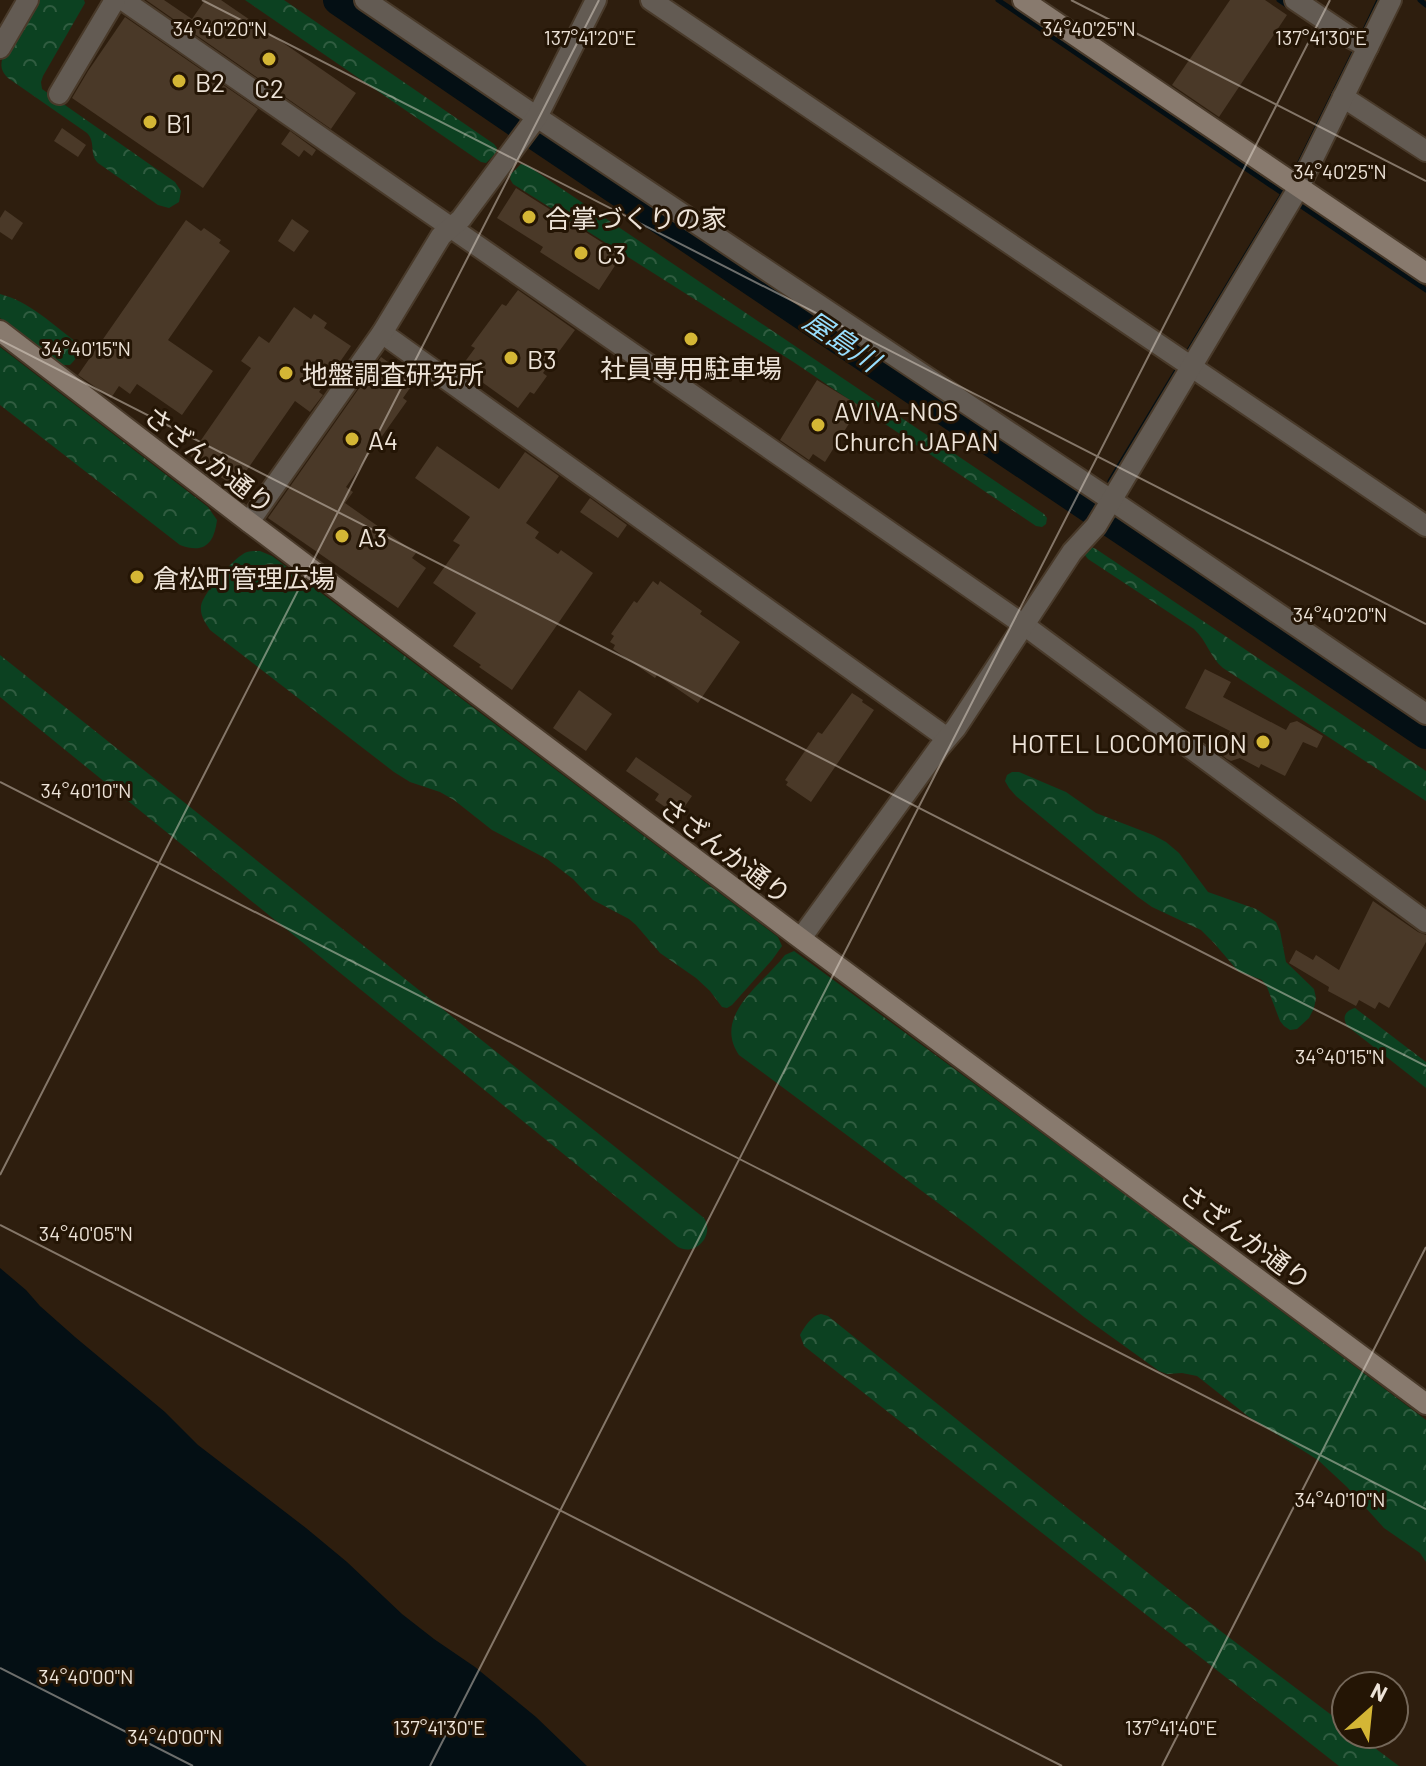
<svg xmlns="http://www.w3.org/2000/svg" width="1426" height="1766" viewBox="0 0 1426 1766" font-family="Barlow,'Noto Sans JP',sans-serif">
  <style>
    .forest { fill: url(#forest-crowns) }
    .water { fill: #040f14 }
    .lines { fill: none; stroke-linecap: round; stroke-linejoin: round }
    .stream { stroke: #040f14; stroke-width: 5 }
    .river { stroke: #040f14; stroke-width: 30 }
    .building { fill: #4a3928 }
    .street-casing { stroke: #493a2a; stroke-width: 24 }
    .secondary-casing { stroke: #493a2a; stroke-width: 24 }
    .street { stroke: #635b53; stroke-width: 20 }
    .secondary { stroke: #887a6e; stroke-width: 20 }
    .ticks { fill: none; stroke: #ede3d8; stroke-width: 2; stroke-opacity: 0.45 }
    .poi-dot { fill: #d4b635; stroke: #241505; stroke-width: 3 }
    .labels { text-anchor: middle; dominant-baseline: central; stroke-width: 6; stroke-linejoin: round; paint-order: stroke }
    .poi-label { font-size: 26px; fill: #ede3d8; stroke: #241505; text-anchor: start }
    .street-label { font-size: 26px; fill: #ede3d8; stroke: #241505 }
    .water-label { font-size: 28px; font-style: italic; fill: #97ddfd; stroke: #241505 }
    .ticks-label { font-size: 20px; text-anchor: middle; fill: #ede3d8; stroke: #241505; stroke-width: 6; stroke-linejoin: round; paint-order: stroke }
  </style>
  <defs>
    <pattern id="forest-crowns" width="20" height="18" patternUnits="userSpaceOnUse" patternTransform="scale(2)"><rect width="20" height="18" fill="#0c4121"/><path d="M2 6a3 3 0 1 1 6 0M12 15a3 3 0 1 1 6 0" fill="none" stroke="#305c40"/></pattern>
  </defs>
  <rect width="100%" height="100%" fill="#2e1e0e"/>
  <g class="forest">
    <path d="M 35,0 L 84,0 L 85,3 L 43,76 L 41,82 L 42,89 L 175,182 L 181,191 L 179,202 L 169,208 L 158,205 L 98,163 C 89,154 96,142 87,133 L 8,78 C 1,71 0,66 3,56 Z"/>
    <polygon points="245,0 284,0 494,144 497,148 496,153 486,163 481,162"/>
    <polygon points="521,164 528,166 1044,514 1047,518 1046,524 1042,527 1036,526 795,363 513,184 510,179 511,174"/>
    <path d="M 0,294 C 30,302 52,324 76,342 L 79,346 C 79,354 76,359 70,365 L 61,365 L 0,318 Z"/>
    <path d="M 0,347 L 208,507 L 217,520 C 214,544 204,554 180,545 L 0,405 Z"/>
    <path d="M 1091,547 L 1096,549 L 1426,771 L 1426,801 L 1223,668 C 1210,657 1207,641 1194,629 L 1088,559 L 1084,554 L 1086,550 Z"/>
    <path d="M 260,551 L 272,556 L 778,937 L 782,946 L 772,960 L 732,1005 L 727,1008 L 722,1007 L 710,991 L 696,978 L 660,953 L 636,925 L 629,919 L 593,900 L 573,879 L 547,859 L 492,830 L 454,800 L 440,792 L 410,782 L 394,772 L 210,630 C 205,622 200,616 201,606 C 203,593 235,556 247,552 C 251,551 256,551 260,551 Z"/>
    <path d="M 0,655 L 704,1218 C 715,1234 696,1257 678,1247 L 0,697 Z"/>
    <polygon points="1012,772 1019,772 1066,792 1096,813 1153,835 1166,842 1179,853 1208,892 1256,909 1276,922 1280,931 1286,962 1314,989 1316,998 1314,1008 1309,1018 1297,1029 1290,1030 1284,1026 1280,1021 1267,987 1262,980 1238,971 1214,943 1201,930 1152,907 1138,897 1016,796 1009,788 1005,781 1007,775"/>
    <path d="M 794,951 L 1161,1221 L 1426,1420 L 1426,1562 L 1420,1553 L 1384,1528 L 1347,1487 L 1318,1460 L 1249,1417 L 1197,1376 L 1182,1373 L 1167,1374 L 1159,1371 L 1084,1317 L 973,1229 L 739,1055 C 712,1015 763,984 785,955 Z"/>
    <path d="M 1355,1008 L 1426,1062 L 1426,1088 L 1347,1026 C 1342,1017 1345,1011 1355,1008 Z"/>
    <path d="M 821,1314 L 828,1316 L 1218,1629 L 1346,1726 L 1346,1734 L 1356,1734 L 1399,1766 L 1339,1766 L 804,1346 L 800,1335 C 805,1326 811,1316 821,1314 Z"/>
  </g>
  <polygon class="water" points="0,1268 26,1290 40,1306 75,1337 165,1412 198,1445 306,1528 347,1562 402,1614 434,1639 475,1667 536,1717 587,1766 0,1766"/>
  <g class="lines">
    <g class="stream">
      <polyline points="998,0 1285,195"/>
      <polyline points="1279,0 1291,8"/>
      <polyline points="1420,0 1426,5"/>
      <polyline points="1362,36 1379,0"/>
      <polyline points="1296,170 1355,50"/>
      <polyline points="1298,204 1426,290"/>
      <polyline points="1188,352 1284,192"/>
      <polyline points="1110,481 1177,370"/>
      <polyline points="1093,510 1099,500"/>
    </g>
    <polyline class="river" points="338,0 528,130 1426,734"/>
  </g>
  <g class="building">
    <polygon points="146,0 164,0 192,19 205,0 221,0 356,93 331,129"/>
    <polygon points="1230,0 1265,0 1287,15 1219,117 1172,85"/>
    <polygon points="125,17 258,109 203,188 72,98 88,71"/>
    <polygon points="62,128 86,145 78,157 54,141"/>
    <polygon points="290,131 316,150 312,156 304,150 299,157 281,144"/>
    <polygon points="516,188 622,255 599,290 540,252 543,247 497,218"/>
    <polygon points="5,210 23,223 12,240 0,232 0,218"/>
    <polygon points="292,219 309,231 294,252 278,241"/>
    <polygon points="186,220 201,231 204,228 221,240 219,243 230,251 168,340 213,371 182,415 137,384 130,394 119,386 111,398 78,375"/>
    <polygon points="518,290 575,330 543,373 547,376 534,394 530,392 518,408 461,367 475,348 471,346 502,304 506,306"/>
    <polygon points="294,307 311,319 314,314 327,323 324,328 351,346 319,392 323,395 310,412 295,401 235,487 190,456 251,368 241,361 259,336 269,343"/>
    <polygon points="381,357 415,381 403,398 407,401 346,487 353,492 345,503 416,553 412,558 426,568 398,608 268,518"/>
    <polygon points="817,380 860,406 825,462 813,454 809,460 780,440"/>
    <polygon points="437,446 499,489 525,452 559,476 526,523 539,532 535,538 558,554 561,550 593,573 512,690 479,667 481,665 453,646 476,613 433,583 460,545 453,541 470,517 415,478"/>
    <polygon points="590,498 627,525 618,538 580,512"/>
    <polygon points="653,581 658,585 660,581 702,611 700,614 740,642 698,703 657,675 655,678 613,649 615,645 610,642 614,636 611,634 634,601 637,603"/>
    <polygon points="1205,669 1231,682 1223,697 1286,730 1290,723 1297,721 1323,736 1317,748 1303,742 1285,776 1261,764 1259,768 1240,758 1231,761 1227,759 1219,753 1230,731 1185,708"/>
    <polygon points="579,690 612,714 586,751 553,728"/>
    <polygon points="852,693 863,700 862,702 874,710 811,802 786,785 788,782 785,780 818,732 822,734"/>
    <polygon points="636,757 692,796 678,816 655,800 659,794 626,771"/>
    <polygon points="1373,901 1418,932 1426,935 1426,942 1389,1008 1379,1002 1375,1009 1359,1000 1356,1006 1328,991 1329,987 1289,963 1296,950 1313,960 1316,955 1339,970"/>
  </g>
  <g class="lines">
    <g class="street-casing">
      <g id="street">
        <polyline points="123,0 1024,625 1426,922"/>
        <polyline points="365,0 537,117 1111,500 1426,714"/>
        <polyline points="651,0 1426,526"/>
        <polyline points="1295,0 1353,39 1368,47"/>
        <polyline points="0,48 28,0"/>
        <polyline points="59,94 115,0"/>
        <polyline points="1343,97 1426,151"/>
        <polyline points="382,333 947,738"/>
        <polyline points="249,522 382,333 441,236 461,219 537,117 596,0"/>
        <polyline points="801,938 939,748 956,728 1072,552 1096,526 1299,187 1391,0"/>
      </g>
    </g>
    <g class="secondary-casing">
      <g id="secondary">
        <polyline points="1023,0 1426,273"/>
        <polyline points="0,331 249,522 796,935 1426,1404"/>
      </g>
    </g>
    <use href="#street" class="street"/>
    <use href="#secondary" class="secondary"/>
  </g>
  <path class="ticks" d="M 202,0 L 1426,624M 1071,0 L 1426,181M 0,340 L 1426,1066M 0,782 L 1426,1509M 0,1175 L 599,0M 0,1225 L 1062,1766M 0,1668 L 193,1766M 430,1766 L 1330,0M 1162,1766 L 1426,1247"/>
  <g class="poi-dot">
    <circle cx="269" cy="59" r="8"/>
    <circle cx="179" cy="81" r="8"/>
    <circle cx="150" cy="122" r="8"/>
    <circle cx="529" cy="217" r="8"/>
    <circle cx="581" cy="253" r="8"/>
    <circle cx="691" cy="339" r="8"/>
    <circle cx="511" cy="358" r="8"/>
    <circle cx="286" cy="373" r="8"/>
    <circle cx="818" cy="425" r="8"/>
    <circle cx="352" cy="439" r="8"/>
    <circle cx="342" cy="536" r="8"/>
    <circle cx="137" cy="577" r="8"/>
    <circle cx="1263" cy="742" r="8"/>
  </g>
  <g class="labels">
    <g class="poi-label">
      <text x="195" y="81">B2</text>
      <text x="269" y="87" text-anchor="middle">C2</text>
      <text x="166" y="122">B1</text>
      <text x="545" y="217">合掌づくりの家</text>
      <text x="597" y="253">C3</text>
      <text x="527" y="358">B3</text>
      <text x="691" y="367" text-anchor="middle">社員専用駐車場</text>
      <text x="302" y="373">地盤調査研究所</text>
      <text x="834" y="410">AVIVA-NOS<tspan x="834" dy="30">Church JAPAN</tspan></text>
      <text x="368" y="439">A4</text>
      <text x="358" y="536">A3</text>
      <text x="153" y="577">倉松町管理広場</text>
      <text x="1247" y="742" text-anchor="end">HOTEL LOCOMOTION</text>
    </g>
    <g class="street-label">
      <text transform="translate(210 459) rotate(38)">さざんか通り</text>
      <text transform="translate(726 850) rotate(37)">さざんか通り</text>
      <text transform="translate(1246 1236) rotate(37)">さざんか通り</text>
    </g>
    <g class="water-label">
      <text transform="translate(842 340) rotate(34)">屋島川</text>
    </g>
  </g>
  <g class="ticks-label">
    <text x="220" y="36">34°40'20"N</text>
    <text x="1089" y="36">34°40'25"N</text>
    <text x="590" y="45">137°41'20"E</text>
    <text x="1321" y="45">137°41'30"E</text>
    <text x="1340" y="179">34°40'25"N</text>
    <text x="86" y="356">34°40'15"N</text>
    <text x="1340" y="622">34°40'20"N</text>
    <text x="86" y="798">34°40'10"N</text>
    <text x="1340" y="1064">34°40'15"N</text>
    <text x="86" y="1241">34°40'05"N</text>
    <text x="1340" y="1507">34°40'10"N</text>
    <text x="86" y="1684">34°40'00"N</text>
    <text x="439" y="1735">137°41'30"E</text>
    <text x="1171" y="1735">137°41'40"E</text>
    <text x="175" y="1744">34°40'00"N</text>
  </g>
  <g transform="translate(1370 1710) rotate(27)"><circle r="38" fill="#241505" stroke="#746759" stroke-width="2"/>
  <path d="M0-6L14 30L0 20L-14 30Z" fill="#d4b635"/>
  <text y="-12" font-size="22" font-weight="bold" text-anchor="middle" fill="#ede3d8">N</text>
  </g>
</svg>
